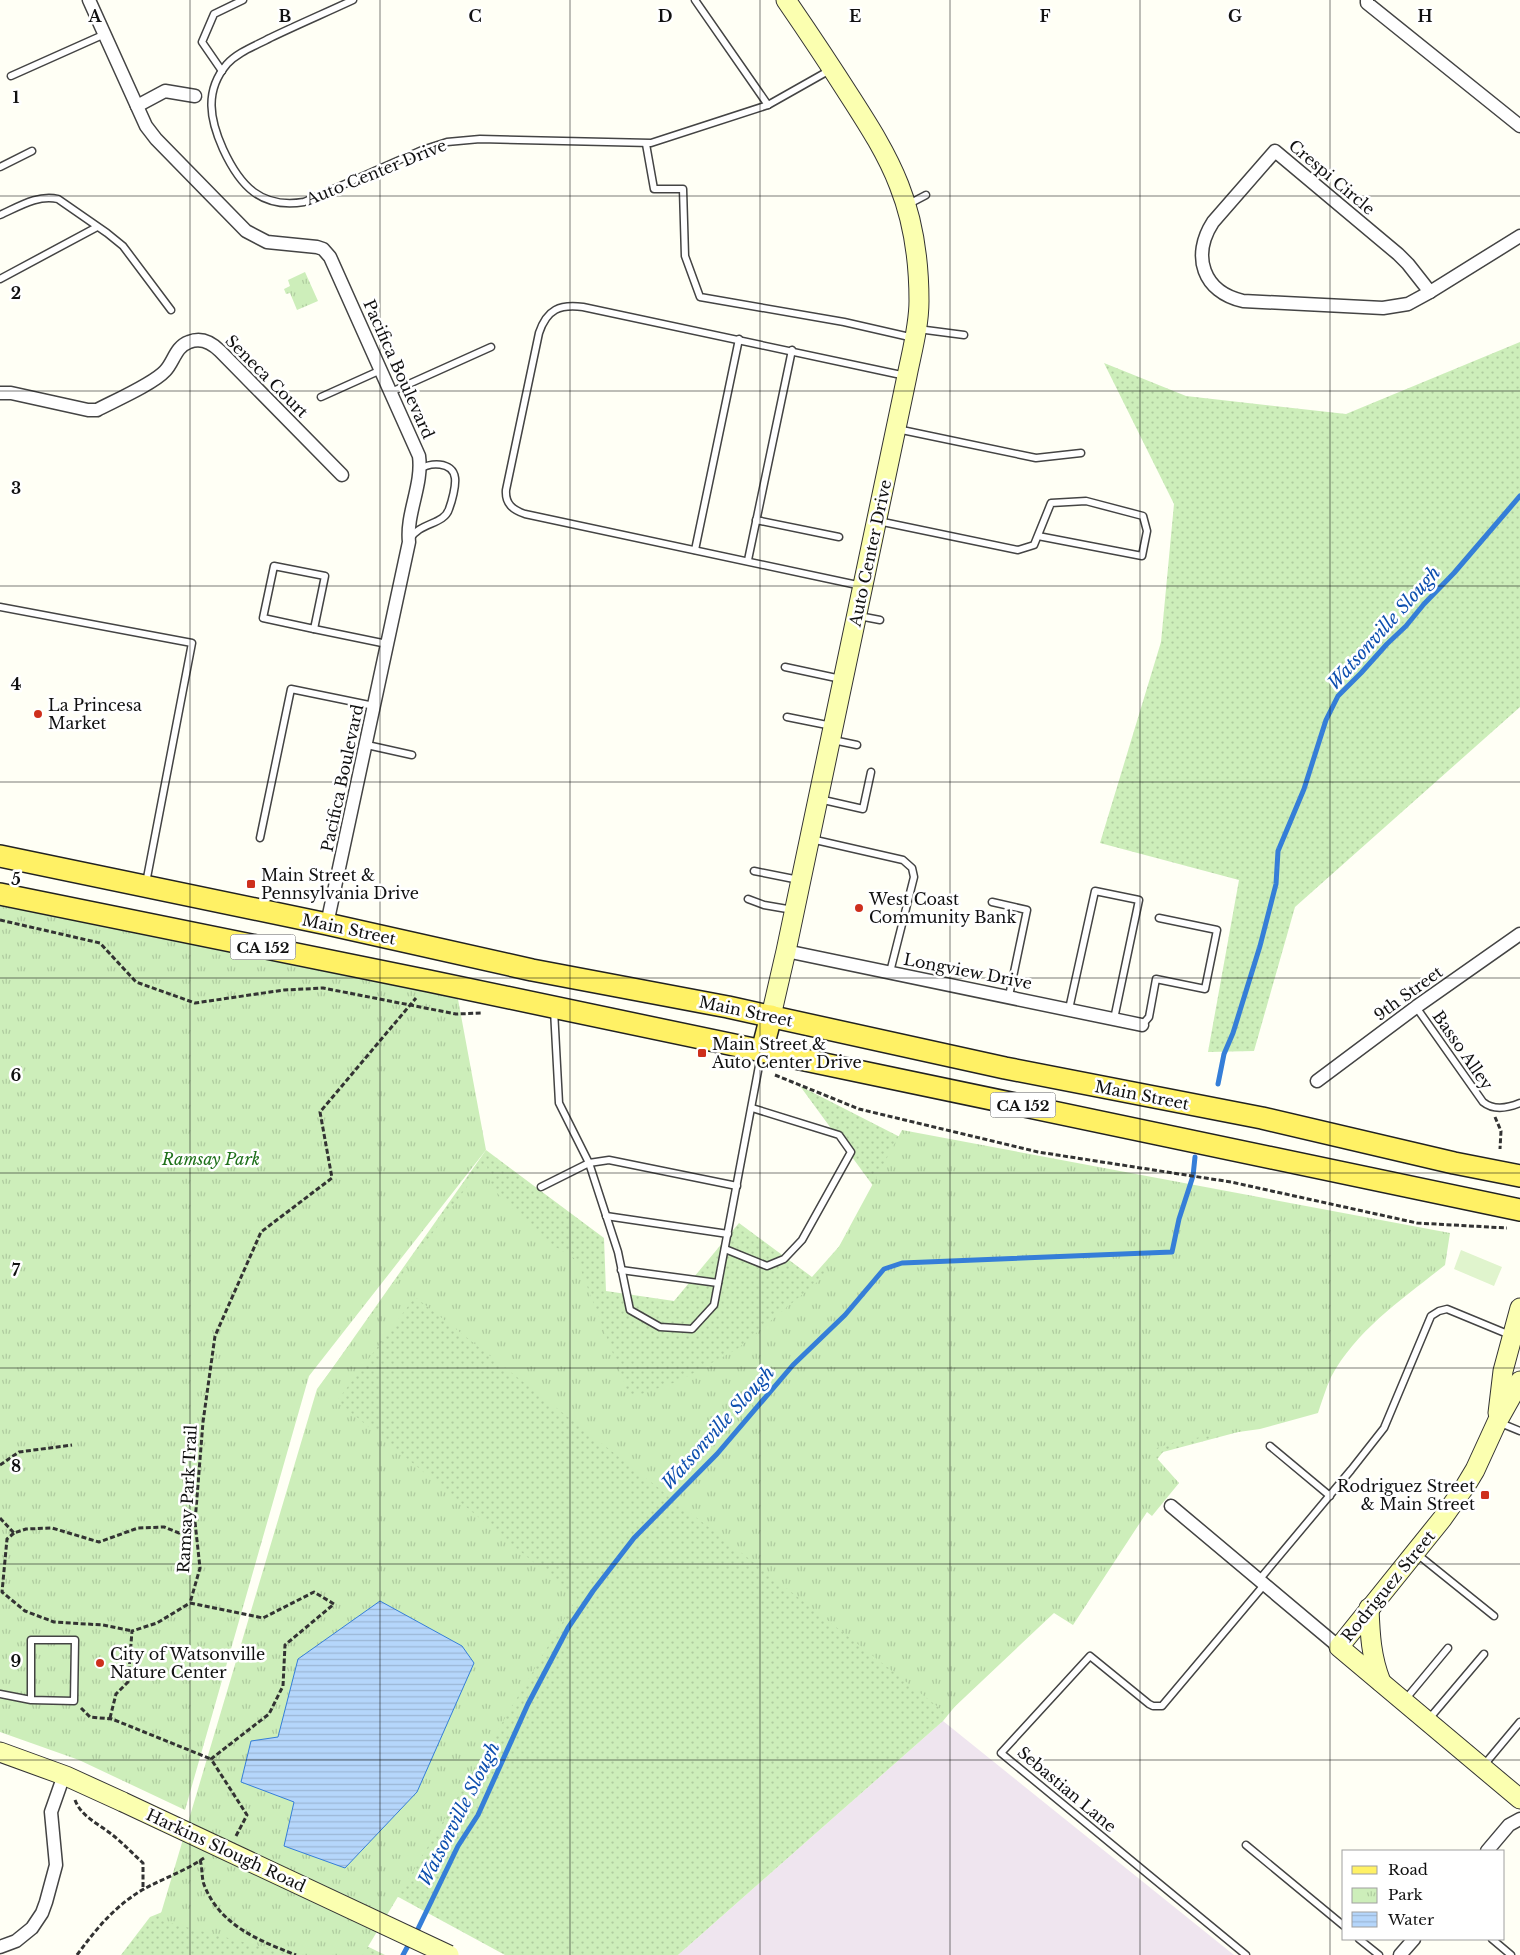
<svg xmlns="http://www.w3.org/2000/svg" width="1520" height="1955" viewBox="0 0 1520 1955" font-family="'Libre Baskerville',serif">
  <style>
    .industrial { fill: #efe5ef }
    .grass { fill: url(#grass-dots) }
    .park { fill: url(#park-tufts) }
    .pitch { fill: #e0f4cd }
    .water { fill: url(#water-rules); stroke: #357ed8 }
    .lines { fill: none; stroke-linecap: round; stroke-linejoin: round }
    .stream { stroke: #357ed8; stroke-width: 5 }
    .lane-casing { stroke: #444; stroke-width: 9 }
    .street-casing { stroke: #444; stroke-width: 15 }
    .secondary-casing { stroke: #333; stroke-width: 21 }
    .primary-casing { stroke: #222; stroke-width: 24 }
    .path { stroke: #333; stroke-width: 3; stroke-dasharray: 5 2.5; stroke-linecap: butt }
    .lane { stroke: #fff; stroke-width: 6 }
    .street { stroke: #fff; stroke-width: 12 }
    .secondary { stroke: #fbffb0; stroke-width: 19 }
    .primary { stroke: #fff165; stroke-width: 21 }
    .secondary-bridge-casing { stroke: #333; stroke-width: 21; stroke-linecap: butt }
    .secondary-bridge { stroke: #fbffb0; stroke-width: 19 }
    .grid { fill: none; stroke: #111; stroke-width: 1; stroke-opacity: 0.55 }
    .poi-dot { fill: #ce2f1c; stroke: #fff; stroke-width: 2 }
    .labels { text-anchor: middle; dominant-baseline: central; stroke-width: 5; stroke-linejoin: round; paint-order: stroke }
    .shield { fill: #fff; stroke: #585858; stroke-width: 1 }
    .shield-label { font-size: 15px; font-weight: bold; fill: #111 }
    .street-label { font-size: 16px; fill: #111; stroke: #fff }
    .poi-label { font-size: 16px; fill: #111; stroke: #fff; text-anchor: start }
    .park-label { font-size: 16px; font-style: italic; fill: #1e701a; stroke: #fff }
    .water-label { font-size: 18px; font-style: italic; fill: #0e4faf; stroke: #fff }
    .grid-label { font-size: 16px; text-anchor: middle; font-weight: bold; fill: #111; stroke: #fff; stroke-width: 5; stroke-linejoin: round; paint-order: stroke }
  </style>
  <defs>
    <pattern id="grass-dots" width="8" height="8" patternUnits="userSpaceOnUse" patternTransform="scale(1.25)"><rect width="8" height="8" fill="#cdeeba"/><path d="M2 2h.1M6 6h.1" fill="none" stroke="#afcb9f" stroke-width="1.8" stroke-linecap="round"/></pattern>
    <pattern id="park-tufts" width="24" height="20" patternUnits="userSpaceOnUse" patternTransform="scale(1.25)"><rect width="24" height="20" fill="#cdeeba"/><path d="M3 7l-1-3M5 7V3M7 7l1-3M15 17l-1-3M17 17v-4M19 17l1-3" fill="none" stroke="#afcb9f"/></pattern>
    <pattern id="water-rules" width="6" height="5" patternUnits="userSpaceOnUse" patternTransform="scale(1.25)"><rect width="6" height="5" fill="#b5d6fb"/><path d="M0 2.5h6" fill="none" stroke="#9bb7d6"/></pattern>
  </defs>
  <rect width="100%" height="100%" fill="#fffff5"/>
  <polygon class="industrial" points="943,1721 1234,1955 678,1955"/>
  <g class="grass">
    <polygon points="1520,342 1520,707 1295,907 1254,1051 1208,1052 1239,880 1100,843 1161,642 1174,504 1104,363 1186,396 1346,414"/>
    <polygon points="800,1086 898,1136 1273,1204 1295,1417 1163,1452 943,1721 678,1955 505,1955 345,1868 322,1383 486,1150 604,1238 606,1291 674,1301 739,1223 812,1277 882,1198"/>
    <polygon points="236,1882 385,1955 121,1955 150,1917"/>
  </g>
  <g class="park">
    <polygon points="305,272 318,301 297,310 290,293 286,294 284,289 290,286 288,280"/>
    <polygon points="0,899 457,994 486,1150 309,1376 185,1810 79,1760 0,1732"/>
    <path d="M 902,1130 L 1450,1233 L 1445,1265 C 1404,1298 1357,1329 1331,1377 C 1326,1388 1322,1401 1318,1413 L 1260,1429 L 1181,1440 L 1154,1449 L 1154,1455 L 1179,1483 L 1152,1516 L 1147,1512 L 1073,1625 L 1054,1613 L 947,1714 L 415,1297 L 337,1401 L 577,1598 L 363,1955 L 293,1955 L 159,1920 L 317,1389 L 486,1161 L 491,1187 L 544,1240 L 577,1260 L 630,1398 L 679,1381 L 737,1349 L 822,1278 Z"/>
  </g>
  <polygon class="pitch" points="1461,1250 1502,1267 1494,1286 1454,1269"/>
  <polygon class="water" points="380,1601 462,1646 474,1663 417,1792 345,1868 284,1846 294,1802 241,1782 251,1741 278,1737 298,1659"/>
  <g class="lines">
    <g class="stream">
      <polyline points="1218,1084 1224,1054 1233,1033 1260,946 1276,884 1278,851 1304,789 1326,720 1338,696 1361,673 1387,644 1406,626 1424,604 1454,573 1520,496"/>
      <polyline points="415,1935 458,1846 478,1815 528,1704 568,1628 593,1591 634,1538 717,1454 793,1365 845,1315 884,1269 902,1263 1172,1252 1179,1219 1193,1176 1195,1157"/>
      <polyline points="403,1955 410,1942"/>
    </g>
    <g class="lane-casing">
      <g id="lane">
        <path d="M 353,0 C 325,13 297,25 270,38 C 255,46 238,52 227,64 C 204,91 210,120 223,149 C 240,186 261,209 304,202 L 422,150 L 447,142 L 480,139 L 651,143 L 768,105 L 830,70"/>
        <polyline points="695,0 768,105"/>
        <polyline points="222,71 202,42 214,14 243,0"/>
        <polyline points="11,76 105,34"/>
        <polyline points="646,144 654,189 683,189 685,256 700,297 844,322 914,338"/>
        <polyline points="0,167 32,151"/>
        <polyline points="907,205 926,195"/>
        <path d="M 0,215 C 18,207 38,194 58,199 L 107,233 L 123,246 L 171,310"/>
        <polyline points="0,279 97,227"/>
        <polyline points="918,329 964,335"/>
        <polyline points="391,392 491,347"/>
        <polyline points="321,397 381,370"/>
        <polyline points="897,429 1036,458 1081,453"/>
        <polyline points="756,520 839,537"/>
        <polyline points="878,521 1018,550 1034,545 1051,503 1086,501 1143,516 1147,531 1142,556 1038,536"/>
        <path d="M 410,539 C 420,522 444,525 449,509 C 452,501 456,486 455,478 C 453,461 429,462 419,470"/>
        <polyline points="695,550 739,339"/>
        <polyline points="748,560 792,350"/>
        <polygon points="274,566 325,576 314,629 263,618"/>
        <path d="M 862,586 L 525,514 C 513,510 505,504 506,490 L 539,333 C 547,309 560,304 583,307 L 906,376"/>
        <polyline points="0,607 192,643 146,883"/>
        <polyline points="859,616 880,620"/>
        <polyline points="314,629 387,644"/>
        <polyline points="785,667 841,679"/>
        <polyline points="787,717 832,726"/>
        <polyline points="833,740 857,745"/>
        <polyline points="367,745 412,755"/>
        <polyline points="819,799 863,809 871,772"/>
        <polyline points="260,838 291,689 374,706"/>
        <polyline points="811,839 903,860 912,868 914,877 890,972"/>
        <polyline points="754,871 799,880"/>
        <polyline points="748,899 764,905 793,910"/>
        <polyline points="992,902 1027,910 1009,996"/>
        <path d="M 1416,1007 L 1483,1102 C 1494,1111 1508,1108 1520,1103"/>
        <polyline points="1069,1009 1095,891 1139,900 1114,1019"/>
        <polyline points="554,1010 559,1103 589,1163 618,1252 630,1310 660,1327 692,1329 714,1305 761,1055"/>
        <polyline points="1142,1025 1149,1017 1156,979 1205,989 1217,930 1159,918"/>
        <polyline points="541,1187 589,1163 609,1160 737,1186"/>
        <polyline points="606,1216 728,1234"/>
        <polyline points="725,1249 767,1266 784,1259 802,1240 851,1152 839,1135 752,1108"/>
        <polyline points="621,1270 718,1283"/>
        <polyline points="1498,1422 1520,1431"/>
        <polyline points="1270,1446 1330,1496"/>
        <polyline points="1417,1554 1494,1616"/>
        <polyline points="1259,1580 1351,1470 1384,1428 1431,1316 1439,1311 1447,1309 1510,1335"/>
        <polyline points="0,1694 31,1700 74,1701 75,1640 31,1640 31,1700"/>
        <polyline points="1404,1701 1448,1648"/>
        <polyline points="1428,1720 1484,1654"/>
        <polyline points="1484,1765 1520,1722"/>
        <polyline points="1246,1845 1344,1926"/>
        <polyline points="1359,1939 1379,1955"/>
        <polyline points="1492,1939 1511,1955"/>
        <polyline points="1246,1955 1001,1753 1090,1656 1149,1704 1153,1706 1162,1706 1264,1585"/>
      </g>
    </g>
    <g class="street-casing">
      <g id="street">
        <path d="M 89,0 L 146,126 L 156,139 L 246,231 L 267,242 L 317,247 L 323,249 L 330,257 L 419,456 C 423,485 406,513 409,542 L 327,924"/>
        <polyline points="1367,0 1367,3 1520,126"/>
        <polyline points="137,106 165,91 195,96"/>
        <path d="M 1275,151 L 1398,254 L 1408,264 L 1430,292 L 1408,304 L 1383,308 L 1243,301 C 1203,292 1191,256 1213,222 Z"/>
        <polyline points="1430,292 1520,236"/>
        <path d="M 0,393 L 11,393 L 88,410 L 97,410 C 114,401 153,384 165,371 C 174,362 175,347 189,342 C 201,337 212,343 220,351 L 342,475"/>
        <polyline points="786,951 1142,1025"/>
        <polyline points="1317,1081 1416,1007 1520,934"/>
        <polyline points="1171,1506 1339,1647"/>
        <polyline points="1487,1851 1509,1825 1520,1819"/>
        <polyline points="0,1947 16,1941 32,1928 42,1913 46,1902 56,1865 51,1812 64,1775"/>
        <polyline points="1400,1955 1414,1939"/>
      </g>
    </g>
    <g class="secondary-casing">
      <g id="secondary">
        <path d="M 771,1016 L 786,951 L 907,376 C 912,351 919,326 919,301 C 919,263 913,220 899,185 C 887,154 869,126 851,98 C 830,65 808,32 786,0"/>
        <polyline points="1520,1381 1497,1422 1475,1470 1466,1485 1442,1519 1339,1647 1520,1799"/>
        <polyline points="1498,1413 1503,1371 1520,1308"/>
        <path d="M 1369,1608 C 1370,1634 1371,1657 1381,1682"/>
        <polyline points="0,1752 66,1776 123,1802"/>
      </g>
    </g>
    <g class="primary-casing">
      <g id="primary">
        <polyline points="0,856 327,924 532,970 728,1007 1005,1068 1262,1118 1454,1163 1520,1176"/>
        <polyline points="0,894 429,981 1520,1210"/>
        <polyline points="762,1051 771,1016"/>
      </g>
    </g>
    <g class="path">
      <polyline points="0,920 100,943 136,982 195,1003 284,990 323,988 456,1014 483,1013"/>
      <polyline points="775,1075 859,1109 1038,1152 1231,1182 1417,1223 1507,1228"/>
      <polyline points="1495,1117 1501,1131 1500,1149"/>
      <polyline points="0,1465 19,1452 72,1445"/>
      <polyline points="0,1518 14,1533 26,1529 52,1528 99,1542 138,1528 164,1527 179,1533 195,1522"/>
      <polyline points="14,1533 7,1539 2,1592 25,1611 54,1622 103,1625 132,1631"/>
      <polyline points="81,1708 90,1717 112,1719 211,1759"/>
      <polyline points="110,1718 116,1694 128,1682 132,1631 157,1623 190,1603"/>
      <path d="M 75,1800 C 81,1816 97,1823 110,1833 C 122,1842 132,1853 143,1863 L 143,1890"/>
      <polyline points="236,1836 247,1815 211,1759 269,1714 283,1686 285,1645 334,1604 314,1592 263,1618 190,1603 200,1568 195,1522 203,1422 215,1336 261,1232 332,1178 320,1112 416,998"/>
      <path d="M 200,1860 C 203,1869 201,1879 205,1887 C 221,1926 260,1941 296,1955"/>
      <path d="M 77,1955 C 96,1929 114,1907 142,1890 C 162,1879 185,1871 204,1858"/>
    </g>
    <use href="#lane" class="lane"/>
    <use href="#street" class="street"/>
    <use href="#secondary" class="secondary"/>
    <use href="#primary" class="primary"/>
    <g class="secondary-bridge-casing">
      <polyline id="secondary-bridge" points="123,1802 449,1955"/>
    </g>
    <use href="#secondary-bridge" class="secondary-bridge"/>
  </g>
  <path class="grid" d="M 190,0 L 190,1955M 380,0 L 380,1955M 570,0 L 570,1955M 760,0 L 760,1955M 950,0 L 950,1955M 1140,0 L 1140,1955M 1330,0 L 1330,1955M 0,196 L 1520,196M 0,391 L 1520,391M 0,586 L 1520,586M 0,782 L 1520,782M 0,978 L 1520,978M 0,1173 L 1520,1173M 0,1368 L 1520,1368M 0,1564 L 1520,1564M 0,1760 L 1520,1760"/>
  <g class="poi-dot">
    <circle cx="38" cy="714" r="5"/>
    <rect x="246" y="879" width="10" height="10" rx="2.5"/>
    <circle cx="859" cy="908" r="5"/>
    <rect x="697" y="1048" width="10" height="10" rx="2.5"/>
    <rect x="1480" y="1490" width="10" height="10" rx="2.5"/>
    <circle cx="100" cy="1663" r="5"/>
  </g>
  <g class="labels">
    <g class="shield">
      <rect x="230.5" y="934.5" width="65" height="25" rx="4"/>
      <rect x="990.5" y="1092.5" width="65" height="25" rx="4"/>
    </g>
    <g class="shield-label">
      <text x="263" y="947">CA 152</text>
      <text x="1023" y="1105">CA 152</text>
    </g>
    <g class="street-label">
      <text transform="translate(376 172) rotate(-22)">Auto Center Drive</text>
      <text transform="translate(1332 177) rotate(40)">Crespi Circle</text>
      <text transform="translate(399 369) rotate(66)">Pacifica Boulevard</text>
      <text transform="translate(267 376) rotate(45)">Seneca Court</text>
      <text transform="translate(870 553) rotate(-78)">Auto Center Drive</text>
      <text transform="translate(342 778) rotate(-78)">Pacifica Boulevard</text>
      <text transform="translate(349 929) rotate(12)">Main Street</text>
      <text transform="translate(968 971) rotate(11)">Longview Drive</text>
      <text transform="translate(1408 993) rotate(-36)">9th Street</text>
      <text transform="translate(746 1011) rotate(12)">Main Street</text>
      <text transform="translate(1463 1050) rotate(55)">Basso Alley</text>
      <text transform="translate(1142 1095) rotate(11)">Main Street</text>
      <text transform="translate(187 1499) rotate(-87)">Ramsay Park Trail</text>
      <text transform="translate(1388 1586) rotate(-51)">Rodriguez Street</text>
      <text transform="translate(1067 1789) rotate(40)">Sebastian Lane</text>
      <text transform="translate(226 1850) rotate(25)">Harkins Slough Road</text>
    </g>
    <g class="poi-label">
      <text x="48" y="705">La Princesa<tspan x="48" dy="18">Market</tspan></text>
      <text x="261" y="875">Main Street &amp;<tspan x="261" dy="18">Pennsylvania Drive</tspan></text>
      <text x="869" y="899">West Coast<tspan x="869" dy="18">Community Bank</tspan></text>
      <text x="712" y="1044">Main Street &amp;<tspan x="712" dy="18">Auto Center Drive</tspan></text>
      <text x="1475" y="1486" text-anchor="end">Rodriguez Street<tspan x="1475" dy="18">&amp; Main Street</tspan></text>
      <text x="110" y="1654">City of Watsonville<tspan x="110" dy="18">Nature Center</tspan></text>
    </g>
    <g class="park-label">
      <text x="211" y="1159">Ramsay Park</text>
    </g>
    <g class="water-label">
      <text transform="translate(1384 628) rotate(-48)">Watsonville Slough</text>
      <text transform="translate(718 1428) rotate(-48)">Watsonville Slough</text>
      <text transform="translate(459 1814) rotate(-63)">Watsonville Slough</text>
    </g>
  </g>
  <g class="grid-label">
    <text x="95" y="22">A</text>
    <text x="285" y="22">B</text>
    <text x="475" y="22">C</text>
    <text x="665" y="22">D</text>
    <text x="855" y="22">E</text>
    <text x="1045" y="22">F</text>
    <text x="1235" y="22">G</text>
    <text x="1425" y="22">H</text>
    <text x="16" y="103">1</text>
    <text x="16" y="299">2</text>
    <text x="16" y="494">3</text>
    <text x="16" y="690">4</text>
    <text x="16" y="885">5</text>
    <text x="16" y="1081">6</text>
    <text x="16" y="1276">7</text>
    <text x="16" y="1472">8</text>
    <text x="16" y="1667">9</text>
  </g>
  <rect x="1342" y="1850" width="162" height="90" fill="#ffffff" stroke="#a0a0a0"/>
  <rect x="1352" y="1866" width="25" height="8" fill="#fff165" stroke="#a0a0a0"/>
  <text x="1388" y="1875" font-size="15" fill="#111111">Road</text>
  <rect x="1352" y="1888" width="25" height="15" fill="url(#park-tufts)" stroke="#a0a0a0"/>
  <text x="1388" y="1900" font-size="15" fill="#111111">Park</text>
  <rect x="1352" y="1912" width="25" height="15" fill="url(#water-rules)" stroke="#a0a0a0"/>
  <text x="1388" y="1925" font-size="15" fill="#111111">Water</text>
</svg>
